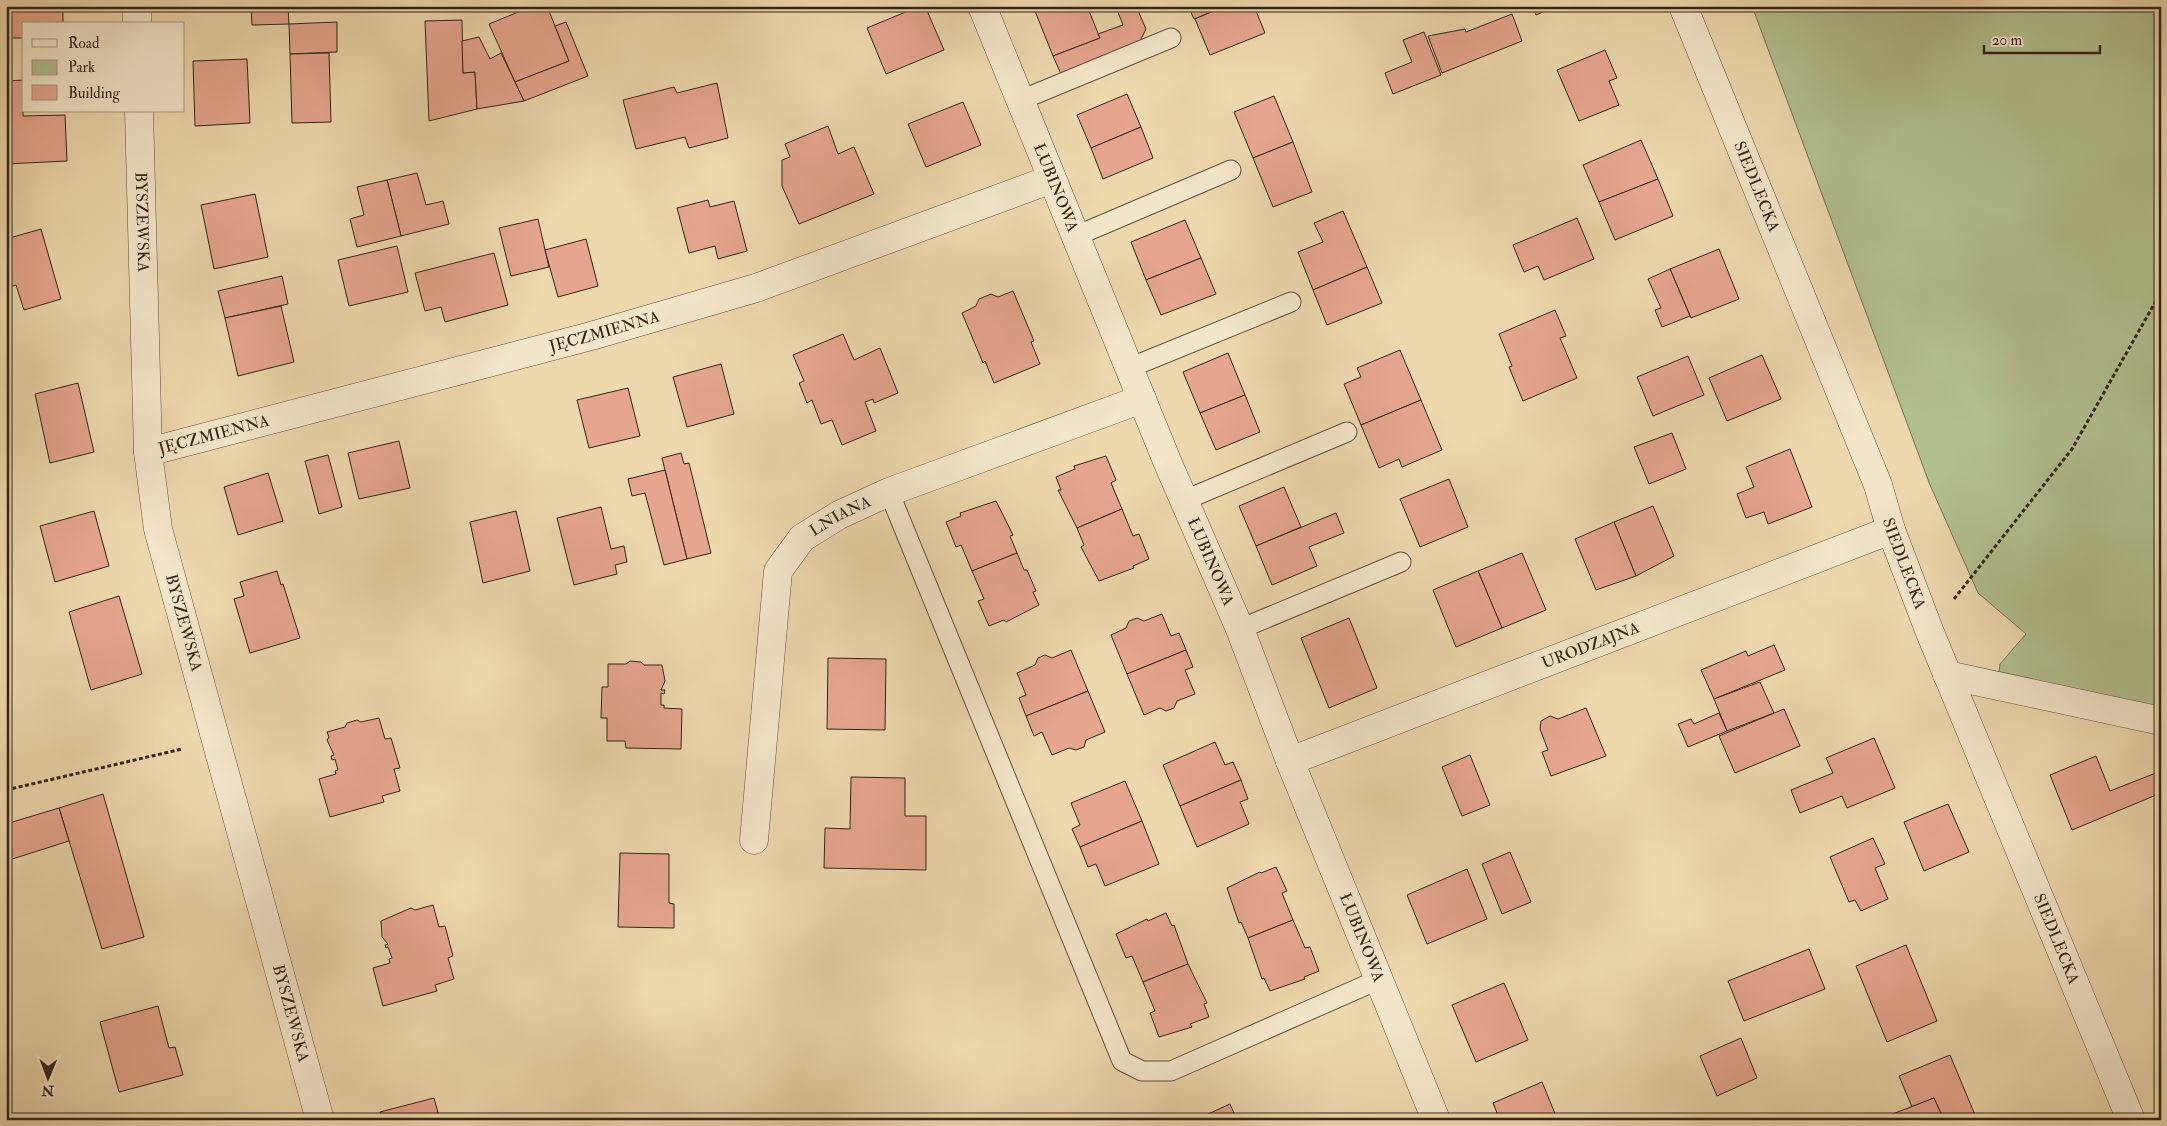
<svg xmlns="http://www.w3.org/2000/svg" width="2167" height="1126" viewBox="0 0 2167 1126" font-family="'IM FELL Double Pica',serif">
  <style>
    .green { fill: #b2bf8f; stroke: #727254 }
    .building { fill: #e5a58e; stroke: #332519 }
    .lines { fill: none; stroke-linecap: round; stroke-linejoin: round }
    .lane-casing { stroke: #62523e; stroke-width: 21 }
    .street-casing { stroke: #62523e; stroke-width: 29 }
    .path { stroke: #332519; stroke-width: 3; stroke-dasharray: 4 2.5; stroke-linecap: butt }
    .lane { stroke: #f3e5ca; stroke-width: 19 }
    .street { stroke: #f3e5ca; stroke-width: 28 }
    .labels { text-anchor: middle; dominant-baseline: central; stroke-width: 4; stroke-linejoin: round; paint-order: stroke }
    .street-label { font-size: 16px; fill: #332519; stroke: #f3e5ca }
  </style>
  <rect width="100%" height="100%" fill="#edd7ad"/>
  <filter id="stains"><feTurbulence type="fractalNoise" baseFrequency=".004" numOctaves="4"/><feColorMatrix values="0 0 0 0 .2 0 0 0 0 .09 0 0 0 0 .02 0 0 0 .5 -.17"/></filter>
  <radialGradient id="worn" r=".72"><stop offset=".6" stop-color="#630" stop-opacity="0"/><stop offset="1" stop-color="#630" stop-opacity=".3"/></radialGradient>
  <polygon class="green" points="1752,6 2161,6 2161,710 1999,672 2000,664 2026,634 1978,593 1930,485"/>
  <g class="building">
    <polygon points="6,6 63,6 63,24 24,24 24,38 6,38"/>
    <polygon points="251,6 288,6 289,24 252,25"/>
    <polygon points="533,6 547,6 569,61 515,82 489,24"/>
    <polygon points="920,6 925,6 944,50 886,74 867,28"/>
    <polygon points="1033,6 1087,6 1100,38 1053,56"/>
    <polygon points="1127,6 1136,6 1146,29 1140,41 1061,74 1053,56 1100,38 1098,34 1123,25 1117,10"/>
    <polygon points="1188,6 1226,6 1194,19"/>
    <polygon points="1225,6 1254,6 1265,33 1210,55 1195,19"/>
    <polygon points="1532,6 1557,6 1536,15"/>
    <polygon points="1512,14 1522,41 1442,73 1428,36 1465,29 1466,32"/>
    <polygon points="462,20 463,73 475,72 477,109 429,121 425,21"/>
    <polygon points="337,22 337,52 290,54 289,24"/>
    <polygon points="566,22 588,76 524,101 515,82 569,61 555,26"/>
    <polygon points="1424,32 1441,75 1393,94 1385,73 1412,62 1403,40"/>
    <polygon points="479,37 490,59 501,53 524,101 477,109 475,72 463,73 462,41"/>
    <polygon points="1605,50 1617,78 1609,81 1619,105 1579,121 1557,70"/>
    <polygon points="329,53 331,122 292,123 290,54"/>
    <polygon points="247,59 250,123 195,126 193,61"/>
    <polygon points="24,80 23,116 65,115 67,161 6,164 6,81"/>
    <polygon points="717,83 728,138 689,148 685,137 636,149 623,100 674,87 677,93"/>
    <polygon points="1127,94 1141,127 1091,148 1077,115"/>
    <polygon points="1274,96 1293,142 1253,158 1234,112"/>
    <polygon points="963,102 981,145 926,167 908,124"/>
    <polygon points="828,126 838,154 854,147 874,194 799,224 782,186 782,160 790,157 785,144"/>
    <polygon points="1141,127 1153,158 1103,179 1091,148"/>
    <polygon points="1641,140 1658,179 1599,202 1583,165"/>
    <polygon points="1293,142 1312,192 1273,207 1253,158"/>
    <polygon points="417,173 426,205 443,201 449,224 401,236 387,180"/>
    <polygon points="1658,179 1673,216 1615,240 1599,202"/>
    <polygon points="387,180 401,236 357,247 350,219 364,215 357,187"/>
    <polygon points="255,194 268,257 214,269 201,205"/>
    <polygon points="708,200 710,207 734,201 747,251 718,259 715,246 689,253 677,208"/>
    <polygon points="1343,211 1367,267 1313,290 1298,252 1323,242 1314,223"/>
    <polygon points="1577,218 1594,259 1544,280 1538,266 1524,272 1513,245"/>
    <polygon points="538,219 549,267 511,276 499,228"/>
    <polygon points="1185,220 1201,258 1146,280 1131,242"/>
    <polygon points="41,229 61,299 24,310 16,285 6,288 6,239"/>
    <polygon points="586,239 598,286 558,297 545,250"/>
    <polygon points="397,246 408,292 349,306 338,260"/>
    <polygon points="1719,249 1739,299 1691,318 1670,269"/>
    <polygon points="494,253 508,305 445,322 441,307 425,311 415,273"/>
    <polygon points="1201,258 1216,294 1161,315 1146,280"/>
    <polygon points="1367,267 1382,303 1327,325 1313,290"/>
    <polygon points="1670,269 1690,316 1662,327 1655,310 1661,308 1648,279"/>
    <polygon points="282,276 288,304 225,318 218,291"/>
    <polygon points="1013,291 1034,341 1031,342 1040,364 994,383 985,361 983,363 962,313 976,306 979,299 991,294 998,297"/>
    <polygon points="281,306 294,362 238,376 225,318"/>
    <polygon points="1555,310 1566,336 1560,338 1577,378 1523,401 1509,367 1512,366 1499,334"/>
    <polygon points="843,334 854,360 880,348 898,393 874,403 873,399 865,402 876,431 842,445 832,420 821,424 812,400 807,403 799,383 804,381 793,355"/>
    <polygon points="1400,350 1421,400 1361,425 1344,384 1361,377 1357,368"/>
    <polygon points="1228,353 1245,395 1200,413 1183,372"/>
    <polygon points="1762,355 1781,399 1727,421 1709,378"/>
    <polygon points="1688,356 1704,395 1653,416 1637,377"/>
    <polygon points="721,364 734,414 687,427 673,377"/>
    <polygon points="78,383 94,452 50,463 35,394"/>
    <polygon points="628,388 640,436 589,448 577,400"/>
    <polygon points="1245,395 1260,432 1216,450 1200,413"/>
    <polygon points="1421,400 1442,450 1402,467 1399,459 1379,468 1361,425"/>
    <polygon points="1672,433 1686,469 1649,484 1634,447"/>
    <polygon points="399,441 410,488 359,499 348,453"/>
    <polygon points="1790,449 1812,507 1768,524 1764,512 1746,518 1737,494 1754,487 1746,467"/>
    <polygon points="681,453 684,464 689,463 711,553 687,559 662,458"/>
    <polygon points="328,455 342,507 319,514 305,461"/>
    <polygon points="1106,456 1116,480 1111,483 1122,509 1077,528 1058,490 1061,490 1056,477 1075,469 1074,466"/>
    <polygon points="665,470 687,559 664,565 645,493 632,496 628,479"/>
    <polygon points="268,473 283,521 238,535 224,487"/>
    <polygon points="1449,479 1468,527 1420,547 1400,499"/>
    <polygon points="1284,487 1301,527 1256,546 1239,506"/>
    <polygon points="996,501 1013,535 1010,536 1017,553 972,571 961,545 956,547 946,522 961,516 960,513"/>
    <polygon points="1653,506 1674,556 1636,576 1614,522"/>
    <polygon points="601,507 611,549 624,546 627,562 615,565 617,574 574,585 557,518"/>
    <polygon points="1122,509 1133,536 1139,534 1149,559 1133,566 1134,568 1099,581 1081,547 1084,545 1077,528"/>
    <polygon points="94,511 109,566 55,582 40,526"/>
    <polygon points="516,511 530,571 483,583 470,522"/>
    <polygon points="1336,513 1344,533 1309,547 1317,566 1272,585 1256,546"/>
    <polygon points="1614,522 1636,576 1596,590 1575,539"/>
    <polygon points="1017,553 1024,570 1027,570 1036,591 1033,592 1039,605 1006,622 1004,620 989,626 978,601 984,599 972,571"/>
    <polygon points="1522,553 1546,610 1502,628 1478,571"/>
    <polygon points="277,571 281,585 283,584 300,638 250,653 234,599 244,596 240,582"/>
    <polygon points="1478,571 1502,628 1456,647 1433,590"/>
    <polygon points="119,596 142,674 91,690 69,612"/>
    <polygon points="1162,614 1171,636 1179,633 1186,650 1127,674 1111,635 1126,628 1129,621 1137,618 1144,621"/>
    <polygon points="1349,618 1377,688 1329,708 1301,638"/>
    <polygon points="1774,645 1785,670 1714,699 1701,670 1746,651 1748,656"/>
    <polygon points="1071,650 1088,691 1026,716 1019,698 1026,695 1017,673 1035,665 1038,658 1045,655 1052,658"/>
    <polygon points="1186,650 1193,667 1185,670 1195,694 1177,701 1174,708 1166,711 1160,708 1144,715 1127,674"/>
    <polygon points="828,658 886,659 885,730 827,729"/>
    <polygon points="630,661 641,662 644,665 662,665 665,681 661,690 665,690 664,694 661,693 661,705 664,705 664,708 682,709 681,749 626,748 625,741 607,741 607,718 601,718 602,687 608,687 608,664 626,664"/>
    <polygon points="1760,682 1774,713 1727,731 1714,699"/>
    <polygon points="1088,691 1105,732 1086,740 1084,747 1076,750 1069,748 1052,755 1042,732 1034,736 1026,716"/>
    <polygon points="1586,708 1606,756 1551,776 1542,752 1548,750 1540,729 1541,721 1550,716 1558,719"/>
    <polygon points="1784,709 1800,746 1735,773 1719,736"/>
    <polygon points="1719,713 1727,731 1688,747 1678,724 1691,719 1694,724"/>
    <polygon points="379,718 385,739 391,738 400,768 394,769 400,791 382,796 384,802 330,817 319,779 336,774 335,771 338,770 335,759 332,760 331,756 334,755 327,740 329,737 327,732 345,727 347,723 357,720 361,722"/>
    <polygon points="1874,738 1895,788 1847,808 1842,796 1800,813 1791,790 1833,773 1826,758"/>
    <polygon points="1215,742 1225,765 1233,762 1241,780 1180,806 1163,765"/>
    <polygon points="1470,755 1490,805 1462,816 1442,767"/>
    <polygon points="2096,756 2110,791 2161,771 2161,793 2072,830 2050,775"/>
    <polygon points="851,777 905,778 905,816 926,816 926,870 824,868 825,828 850,829"/>
    <polygon points="1241,780 1248,799 1240,802 1249,824 1197,847 1180,806"/>
    <polygon points="1125,781 1142,821 1080,847 1072,829 1080,825 1071,803"/>
    <polygon points="103,794 144,937 102,949 59,808"/>
    <polygon points="1948,804 1969,852 1924,871 1904,822"/>
    <polygon points="59,808 69,841 6,861 6,824"/>
    <polygon points="1142,821 1159,864 1105,886 1096,864 1088,867 1080,847"/>
    <polygon points="1873,838 1885,864 1875,868 1888,899 1861,911 1855,900 1849,902 1830,857"/>
    <polygon points="1510,852 1531,902 1502,914 1482,864"/>
    <polygon points="620,853 669,854 669,903 674,904 674,928 618,927"/>
    <polygon points="1276,867 1287,891 1282,893 1293,920 1248,938 1241,922 1239,923 1227,888 1260,872 1261,873"/>
    <polygon points="1467,869 1487,919 1427,944 1407,895"/>
    <polygon points="433,905 439,927 445,926 453,956 448,958 454,979 435,985 437,991 383,1006 373,968 390,963 389,959 392,958 388,947 386,948 385,945 388,944 382,937 381,921 411,908 415,910"/>
    <polygon points="1166,913 1172,926 1174,925 1188,964 1143,982 1132,956 1126,958 1116,934 1147,919 1148,921"/>
    <polygon points="1293,920 1305,948 1310,947 1319,971 1304,977 1305,979 1270,991 1264,978 1262,979 1248,938"/>
    <polygon points="1906,945 1937,1021 1887,1042 1856,966"/>
    <polygon points="1809,949 1825,989 1744,1021 1728,981"/>
    <polygon points="1188,964 1207,1003 1204,1004 1209,1017 1190,1024 1192,1027 1159,1037 1150,1013 1155,1011 1143,982"/>
    <polygon points="1504,983 1528,1040 1476,1062 1452,1005"/>
    <polygon points="158,1006 169,1048 175,1047 183,1075 119,1092 100,1022"/>
    <polygon points="1741,1038 1757,1078 1717,1096 1700,1056"/>
    <polygon points="1950,1055 1975,1115 1964,1120 1944,1120 1934,1098 1912,1107 1899,1076"/>
    <polygon points="1542,1082 1556,1116 1547,1120 1500,1120 1493,1103"/>
    <polygon points="434,1098 440,1120 382,1120 380,1112"/>
    <polygon points="1934,1098 1944,1120 1891,1120 1890,1115"/>
    <polygon points="1230,1104 1237,1120 1195,1120"/>
  </g>
  <g class="lines">
    <g class="lane-casing">
      <g id="lane">
        <polyline points="1021,100 1171,38"/>
        <polyline points="1076,236 1231,170"/>
        <polyline points="1129,368 1291,302"/>
        <polyline points="889,492 1122,1061 1142,1071 1171,1071 1380,979"/>
        <polyline points="1185,500 1347,432"/>
        <polyline points="1240,629 1401,562"/>
      </g>
    </g>
    <g class="street-casing">
      <g id="street">
        <polyline points="137,6 137,24"/>
        <path id="s1" d="M 982,6 L 1167,461 L 1240,629 L 1290,761 L 1436,1120"/>
        <path id="s2" d="M 1683,6 L 1878,485 L 1891,530 L 1929,630 L 2131,1120"/>
        <path id="s3" d="M 139,111 L 148,452 L 158,529 L 320,1120"/>
        <path id="s4" d="M 148,452 L 591,336 L 756,288 L 1052,179"/>
        <polyline points="1947,675 2161,721"/>
        <path id="s5" d="M 1290,761 L 1891,530"/>
        <path id="s6" d="M 754,840 L 778,571 L 802,538 L 839,515 L 889,492 L 1142,399"/>
      </g>
    </g>
    <g class="path">
      <polyline points="1954,599 2072,449 2161,292"/>
      <polyline points="6,790 182,749"/>
    </g>
    <use href="#lane" class="lane"/>
    <use href="#street" class="street"/>
  </g>
  <g class="labels">
    <g class="street-label">
      <text stroke="none"><textPath href="#s2" startOffset="195">SIEDLECKA</textPath></text>
      <text stroke="none"><textPath href="#s1" startOffset="196">ŁUBINOWA</textPath></text>
      <text stroke="none"><textPath href="#s3" startOffset="111">BYSZEWSKA</textPath></text>
      <text stroke="none"><textPath href="#s4" startOffset="472">JĘCZMIENNA</textPath></text>
      <text stroke="none"><textPath href="#s4" startOffset="68">JĘCZMIENNA</textPath></text>
      <text stroke="none"><textPath href="#s6" startOffset="355">LNIANA</textPath></text>
      <text stroke="none"><textPath href="#s1" startOffset="601">ŁUBINOWA</textPath></text>
      <text stroke="none"><textPath href="#s2" startOffset="600">SIEDLECKA</textPath></text>
      <text stroke="none"><textPath href="#s3" startOffset="516">BYSZEWSKA</textPath></text>
      <text stroke="none"><textPath href="#s5" startOffset="322">URODZAJNA</textPath></text>
      <text stroke="none"><textPath href="#s1" startOffset="1006">ŁUBINOWA</textPath></text>
      <text stroke="none"><textPath href="#s2" startOffset="1005">SIEDLECKA</textPath></text>
      <text stroke="none"><textPath href="#s3" startOffset="921">BYSZEWSKA</textPath></text>
    </g>
  </g>
  <rect width="2167" height="1126" fill="none" stroke="#edd7ad" stroke-width="25"/>
  <rect x="8" y="8" width="2152" height="1111" fill="none" stroke="#332519" stroke-width="2.5"/>
  <rect x="12" y="12" width="2142" height="1101" fill="none" stroke="#332519"/>
  <rect x="22" y="22" width="162" height="90" fill="#f3e5ca" stroke="#a69883"/>
  <rect x="32" y="39" width="25" height="8" fill="#f3e5ca" stroke="#a69883"/>
  <text x="68" y="48" font-size="15" fill="#332519">Road</text>
  <rect x="32" y="60" width="25" height="15" fill="#b2bf8f" stroke="#a69883"/>
  <text x="68" y="72" font-size="15" fill="#332519">Park</text>
  <rect x="32" y="85" width="25" height="15" fill="#e5a58e" stroke="#a69883"/>
  <text x="68" y="98" font-size="15" fill="#332519">Building</text>
  <g transform="translate(48 1078) rotate(181)" stroke="#f3e5ca" stroke-width="4" paint-order="stroke">
  <path d="M0-4L9 19L0 12L-9 19Z" fill="#332519"/>
  <text y="-8" font-size="14" font-weight="bold" text-anchor="middle" fill="#332519">N</text>
  </g>
  <path d="M1984 45v8h116v-8" fill="none" stroke="#332519" stroke-width="2.5"/>
  <text x="1992" y="45" font-size="15" fill="#332519" stroke="#f3e5ca" stroke-width="4" paint-order="stroke">20 m</text>
  <rect width="100%" height="100%" filter="url(#stains)"/>
  <rect width="100%" height="100%" fill="url(#worn)"/>
</svg>
